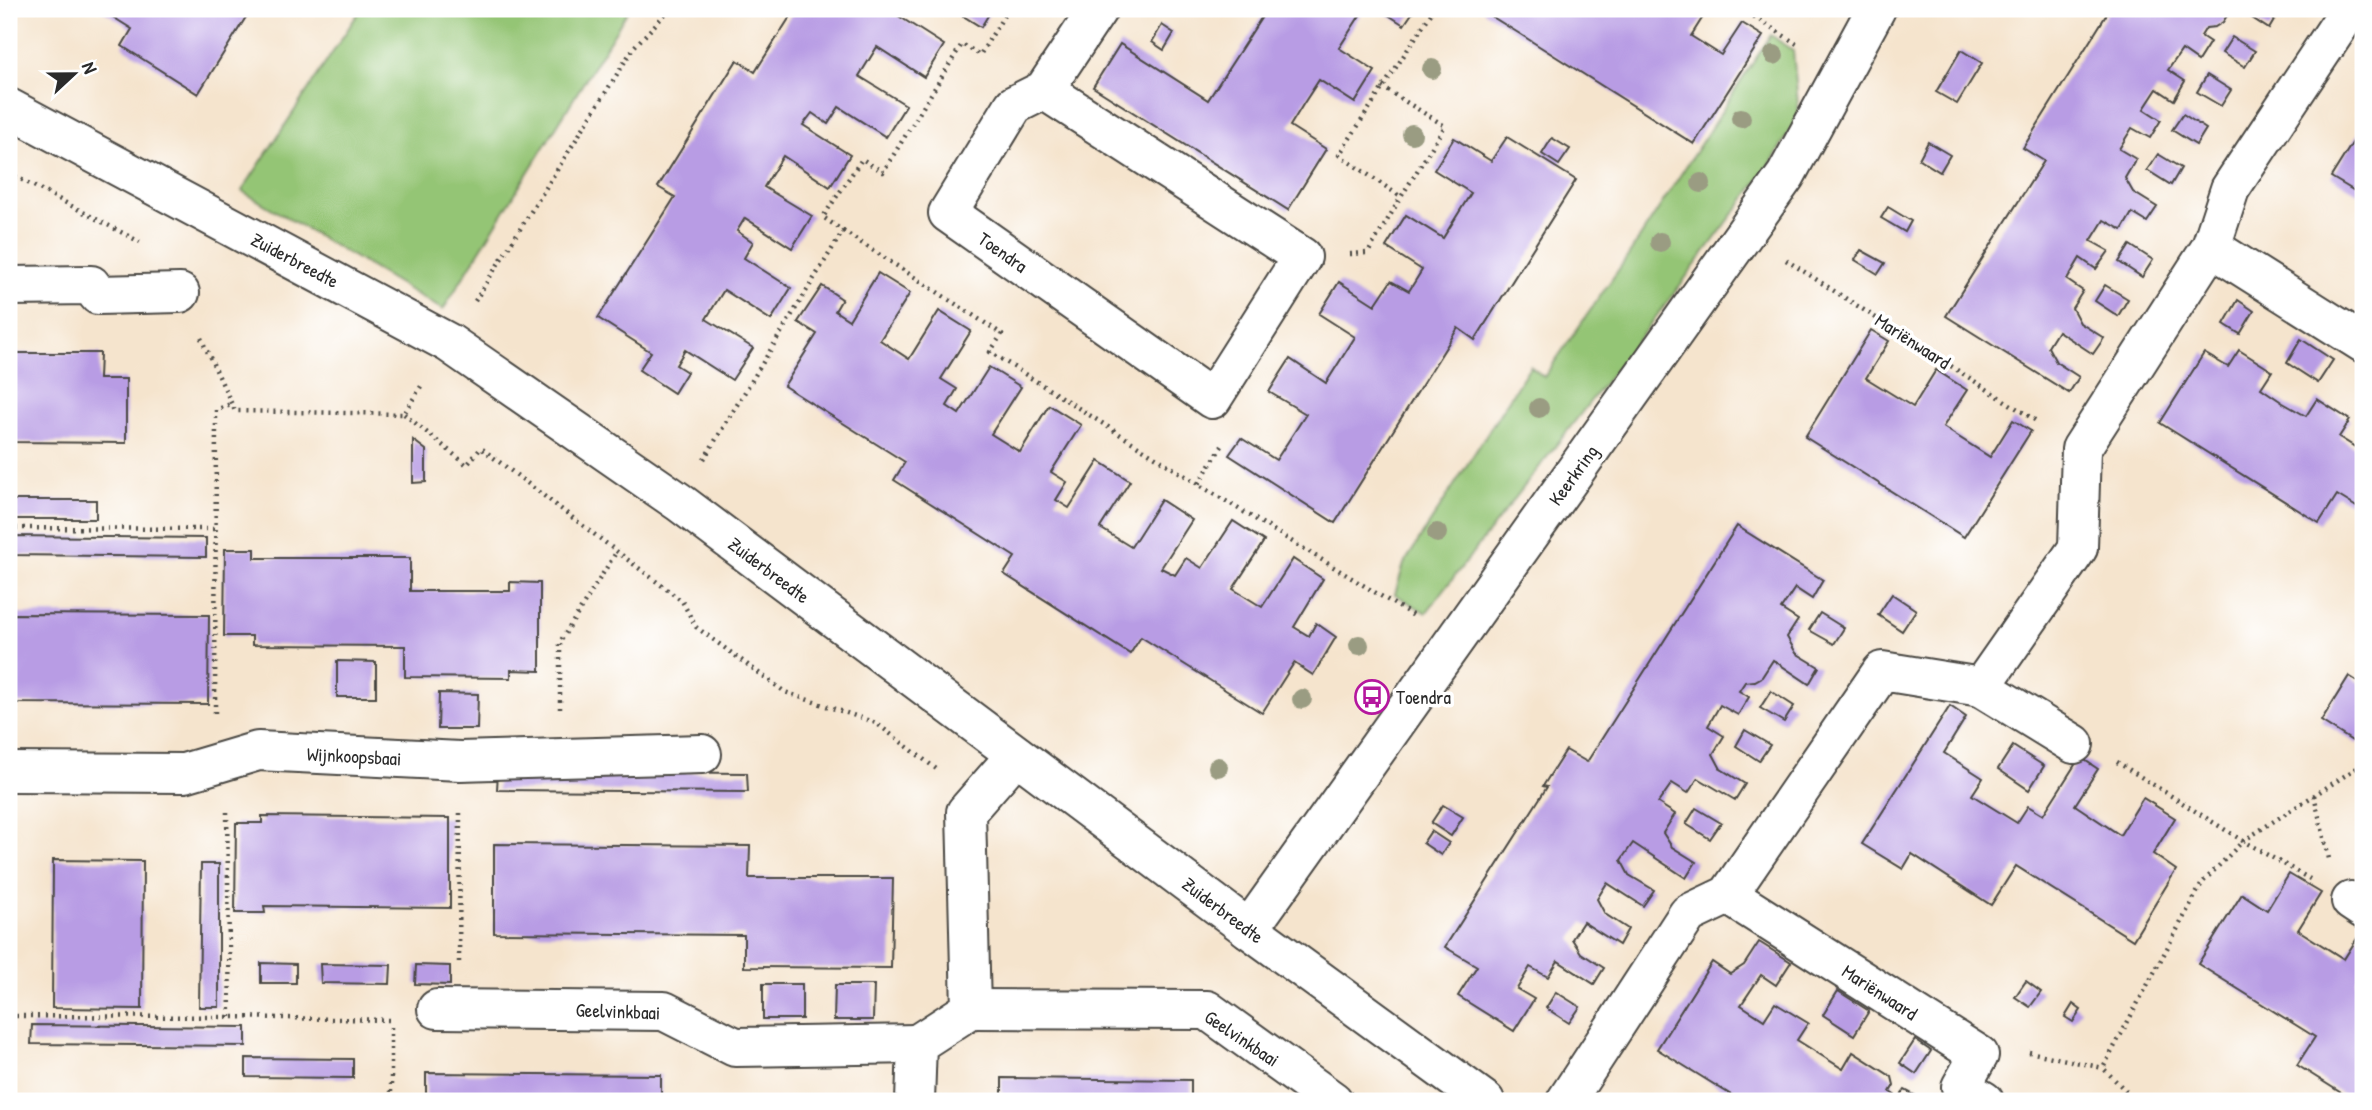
<svg xmlns="http://www.w3.org/2000/svg" width="2372" height="1110" viewBox="0 0 2372 1110" font-family="'Patrick Hand',sans-serif">
  <style>
    .green { fill: #94c575; stroke: #607850; stroke-width: 2 }
    .building { fill: #b89ce4 }
    .lines { fill: none; stroke-linecap: round; stroke-linejoin: round }
    .street-casing { stroke: #494743; stroke-width: 42 }
    .secondary-casing { stroke: #494743; stroke-width: 42 }
    .path { stroke: #494743; stroke-width: 4.5; stroke-dasharray: 2 5; stroke-linecap: butt }
    .street { stroke: #fff; stroke-width: 38 }
    .secondary { stroke: #fff; stroke-width: 38 }
    .tree { fill: #9a9c82 }
    .labels { text-anchor: middle; dominant-baseline: central; stroke-width: 7; stroke-linejoin: round; paint-order: stroke }
    .street-label { font-size: 19px; fill: #2b2b2b; stroke: #fff }
    .poi-label { font-size: 19px; fill: #2b2b2b; stroke: #fff; text-anchor: start }
  </style>
  <rect width="100%" height="100%" fill="#fff"/>
  <filter id="ink" filterUnits="userSpaceOnUse"><feTurbulence type="fractalNoise" baseFrequency=".0143" numOctaves="2"/><feDisplacementMap in="SourceGraphic" scale="14" xChannelSelector="R" yChannelSelector="G"/><feConvolveMatrix kernelMatrix="1 2 1 2 8 2 1 2 1" color-interpolation-filters="sRGB"/></filter>
  <filter id="wash" filterUnits="userSpaceOnUse"><feTurbulence type="fractalNoise" baseFrequency=".00686" numOctaves="4" result="noise"/><feDisplacementMap in="SourceGraphic" scale="28" xChannelSelector="R" yChannelSelector="G"/><feGaussianBlur stdDeviation="1.57" result="paint"/><feColorMatrix in="noise" values="0 0 0 0 0 0 0 0 0 0 0 0 0 0 0 0 0 1.4 0 .05"/><feComposite in="paint" operator="in"/></filter>
  <g filter="url(#wash)">
    <rect width="100%" height="100%" fill="#f5e4cd"/>
    <g class="green">
      <polygon points="361,9 629,9 443,310 242,191"/>
      <polygon points="1771,35 1793,51 1799,115 1770,165 1669,300 1426,613 1395,594 1404,564 1530,366 1544,377 1628,256"/>
    </g>
    <g id="blocks">
      <g class="building">
        <polygon points="100,9 251,9 198,94 122,46 132,29"/>
        <polygon points="795,9 901,9 897,15 944,45 924,77 877,47 859,76 906,105 886,137 839,107 828,124 812,113 803,125 850,155 830,187 783,156 764,187 812,216 792,248 745,218 737,231 753,242 744,258 791,288 771,320 724,290 706,319 753,348 732,380 685,350 676,365 687,372 674,393 639,370 651,352 598,318 675,197 658,187 737,60 755,72"/>
        <polygon points="952,9 992,9 981,27"/>
        <polygon points="1267,9 1364,9 1339,48 1375,71 1355,103 1319,80 1304,103 1290,126 1326,149 1288,210 1093,87 1120,44 1208,100"/>
        <polygon points="1379,9 1415,9 1404,25"/>
        <polygon points="1485,9 1647,9 1652,12 1653,9 1708,9 1691,36 1721,55 1742,23 1763,36 1694,144 1520,34 1483,11"/>
        <polygon points="2110,9 2231,9 2223,22 2215,27 2206,28 2201,36 2210,42 2198,61 2182,50 2168,70 2185,81 2174,100 2157,89 2144,109 2161,120 2150,138 2132,128 2119,149 2136,159 2125,178 2133,192 2157,207 2147,222 2132,213 2122,230 2104,220 2091,241 2109,251 2096,269 2080,258 2067,280 2083,291 2072,308 2080,323 2104,338 2093,354 2058,331 2048,347 2056,362 2079,377 2069,393 1946,316 2044,161 2023,148"/>
        <polygon points="2249,9 2274,9 2279,12 2269,29 2246,14"/>
        <polygon points="1162,25 1174,33 1164,50 1152,42"/>
        <polygon points="2232,37 2255,51 2245,67 2222,53"/>
        <polygon points="1961,50 1982,63 1957,104 1936,92"/>
        <polygon points="2207,75 2231,90 2221,106 2197,92"/>
        <polygon points="2183,114 2206,129 2196,145 2172,130"/>
        <polygon points="2363,126 2363,196 2331,177"/>
        <polygon points="1507,137 1576,180 1475,340 1458,328 1335,523 1229,455 1241,438 1276,460 1306,414 1269,392 1279,376 1290,359 1326,383 1355,337 1319,314 1339,282 1375,305 1391,281 1409,291 1422,270 1386,247 1406,215 1443,238 1471,193 1434,170 1454,138 1491,161"/>
        <polygon points="1552,138 1570,149 1559,165 1542,154"/>
        <polygon points="1928,142 1950,155 1940,172 1919,159"/>
        <polygon points="2158,154 2181,168 2171,185 2147,170"/>
        <polygon points="1888,207 1911,221 1905,232 1881,218"/>
        <polygon points="2130,245 2153,260 2142,277 2119,262"/>
        <polygon points="1861,250 1885,263 1878,274 1855,260"/>
        <polygon points="878,273 910,293 880,340 909,359 939,311 971,331 941,379 957,389 947,406 959,414 989,367 1021,387 991,434 1020,452 1049,405 1081,425 1051,472 1067,482 1056,500 1069,508 1099,461 1130,481 1100,528 1131,547 1161,500 1192,520 1161,568 1175,575 1186,558 1202,568 1233,521 1264,541 1233,589 1262,607 1293,559 1323,579 1294,627 1309,636 1316,623 1336,637 1313,675 1294,663 1262,713 1141,637 1130,654 1004,574 1015,557 894,480 905,462 784,386 817,334 798,322 822,286 842,299 835,311 849,320"/>
        <polygon points="2105,285 2128,299 2118,316 2095,301"/>
        <polygon points="2238,300 2254,311 2240,334 2224,324"/>
        <polygon points="1871,330 1889,341 1866,378 1913,407 1936,370 1967,390 1943,427 1990,457 2013,420 2031,431 1964,537 1805,437"/>
        <polygon points="2301,339 2333,360 2318,383 2287,363"/>
        <polygon points="2239,350 2272,371 2261,388 2283,403 2306,416 2317,399 2350,420 2339,437 2360,450 2363,445 2363,511 2337,495 2319,523 2160,423 2204,353 2228,367"/>
        <polygon points="9,353 100,353 99,379 126,379 126,443 9,442"/>
        <polygon points="413,440 426,450 426,482 413,483"/>
        <rect x="9" y="500" width="87" height="19"/>
        <polygon points="1737,526 1823,580 1812,599 1795,588 1781,609 1798,620 1787,637 1796,653 1819,667 1809,684 1773,660 1762,677 1755,681 1745,682 1739,691 1749,697 1738,715 1720,705 1708,726 1724,736 1713,754 1721,769 1745,784 1735,800 1698,778 1688,793 1672,783 1658,803 1675,814 1663,833 1672,847 1696,862 1686,878 1633,843 1621,860 1629,875 1654,890 1643,906 1607,883 1597,899 1605,914 1628,929 1619,945 1583,922 1572,939 1581,953 1604,968 1594,984 1558,961 1548,977 1530,967 1517,989 1534,999 1514,1031 1458,996 1477,966 1445,947 1547,787 1543,786 1566,750 1587,762"/>
        <polygon points="9,536 206,538 206,557 9,555"/>
        <polygon points="225,549 255,549 255,558 410,558 410,591 510,591 510,582 540,583 540,671 511,670 511,678 405,677 405,646 252,645 252,636 224,636"/>
        <polygon points="1892,594 1916,610 1902,631 1878,615"/>
        <polygon points="1820,613 1844,628 1834,644 1809,630"/>
        <polygon points="9,614 209,615 208,704 9,703"/>
        <polygon points="337,661 376,662 376,697 337,697"/>
        <polygon points="2349,676 2363,685 2363,733 2357,744 2321,721"/>
        <polygon points="1771,691 1794,706 1784,722 1760,708"/>
        <polygon points="439,693 478,694 477,729 438,729"/>
        <polygon points="1950,706 1966,717 1944,753 1983,778 1972,795 2017,823 2028,806 2043,815 2080,757 2098,769 2075,805 2120,835 2143,798 2175,818 2153,854 2176,870 2133,940 2016,866 1991,905 1912,854 1903,869 1862,844"/>
        <polygon points="1745,730 1770,745 1759,761 1736,746"/>
        <polygon points="2013,746 2044,766 2029,790 1998,769"/>
        <polygon points="498,771 747,773 748,792 497,790"/>
        <polygon points="1443,805 1463,817 1451,836 1431,823"/>
        <polygon points="1696,808 1721,823 1710,839 1686,824"/>
        <polygon points="262,816 450,818 450,908 264,906 265,913 235,913 236,823 262,823"/>
        <polygon points="1431,831 1449,843 1441,855 1423,843"/>
        <polygon points="494,844 750,846 749,878 893,878 891,968 744,967 744,935 494,933"/>
        <polygon points="53,860 143,861 142,1009 52,1008"/>
        <polygon points="201,864 219,864 219,1007 199,1007"/>
        <polygon points="2289,874 2321,893 2298,930 2344,959 2363,929 2363,969 2355,981 2363,986 2363,1001 2359,1008 2363,1010 2363,1101 2354,1101 2297,1065 2315,1037 2198,964 2242,894 2267,910"/>
        <polygon points="1759,942 1791,962 1776,985 1761,975 1741,1005 1764,1020 1775,1003 1808,1023 1797,1040 1843,1069 1853,1052 1892,1077 1894,1085 1890,1092 1899,1098 1905,1090 1920,1098 1918,1101 1741,1101 1657,1049 1712,962 1730,974 1744,965"/>
        <polygon points="261,963 296,964 296,983 261,983"/>
        <polygon points="320,964 391,965 390,984 321,983"/>
        <polygon points="416,965 450,966 450,985 415,984"/>
        <polygon points="2026,981 2041,992 2030,1007 2015,997"/>
        <rect x="763" y="984" width="39" height="35"/>
        <polygon points="835,985 874,985 873,1020 834,1020"/>
        <polygon points="1838,991 1869,1011 1854,1035 1823,1015"/>
        <polygon points="1556,992 1580,1007 1569,1023 1546,1008"/>
        <polygon points="2073,1004 2081,1010 2073,1022 2065,1017"/>
        <polygon points="32,1025 246,1027 246,1046 31,1044"/>
        <polygon points="1915,1040 1931,1051 1916,1074 1900,1063"/>
        <polygon points="246,1058 353,1059 353,1078 246,1077"/>
        <polygon points="426,1073 661,1075 661,1101 426,1101"/>
        <polygon points="1002,1078 1191,1080 1191,1101 1002,1101"/>
      </g>
    </g>
  </g>
  <g filter="url(#ink)">
    <use href="#blocks" fill-opacity="0" stroke="#494743" stroke-width="2"/>
    <g class="lines">
      <g class="street-casing">
        <g id="street">
          <polyline points="1044,90 1302,257 1212,399 948,213 1014,105 1044,90 1098,9"/>
          <polyline points="9,108 449,343 679,502 1249,929"/>
          <polyline points="2211,247 2363,343"/>
          <polyline points="9,286 91,285 98,295 180,293"/>
          <polyline points="1981,687 2074,744"/>
          <polyline points="9,772 184,773 258,751 460,761 702,754"/>
          <polyline points="1728,895 1979,1055 1961,1087 1984,1101"/>
          <polyline points="2351,901 2363,909"/>
          <polyline points="437,1009 664,1011 735,1047 917,1044"/>
          <polyline points="971,1009 1207,1010 1333,1101"/>
          <polyline points="915,1101 917,1044 971,1009 966,812 1016,755"/>
          <polyline points="1566,1101 1688,914 1728,895 1882,671 1981,687 2078,548 2081,449 2211,247 2230,189 2350,9"/>
        </g>
      </g>
      <g class="secondary-casing">
        <polyline id="secondary" points="1485,1101 1249,929 1786,175 1876,9"/>
      </g>
      <g class="path">
        <polyline points="1742,9 1800,46"/>
        <polyline points="1382,87 1445,126 1401,197 1339,155 1434,9"/>
        <polyline points="9,173 140,242"/>
        <polyline points="843,231 1002,334 990,352 1198,484"/>
        <polyline points="1350,254 1368,253 1401,197"/>
        <polyline points="1786,260 2038,422"/>
        <polyline points="475,301 634,47 670,9"/>
        <polyline points="201,338 235,411 404,414 423,383"/>
        <polyline points="404,414 467,465 481,448 682,601 696,627 785,692 876,723 939,771"/>
        <polyline points="1222,446 1198,484 1412,615"/>
        <polyline points="704,459 843,231 823,217 862,159 883,172 962,44 980,55 1008,9"/>
        <polyline points="9,528 217,529"/>
        <polyline points="560,709 560,642 617,551"/>
        <polyline points="215,713 216,410 233,403"/>
        <polyline points="2117,762 2243,841 2310,879"/>
        <polyline points="2314,795 2329,859"/>
        <polyline points="227,812 230,1017"/>
        <polyline points="459,962 460,810"/>
        <polyline points="9,1016 230,1017 389,1020"/>
        <polyline points="391,1027 391,1101"/>
        <polyline points="2029,1052 2103,1068"/>
        <polyline points="2136,1101 2103,1068 2202,883 2243,841 2363,764"/>
      </g>
      <use href="#street" class="street"/>
      <use href="#secondary" class="secondary"/>
    </g>
    <g class="tree">
      <circle cx="1774" cy="55" r="10"/>
      <circle cx="1432" cy="69" r="10"/>
      <circle cx="1741" cy="118" r="10"/>
      <circle cx="1412" cy="134" r="10"/>
      <circle cx="1701" cy="183" r="10"/>
      <circle cx="1660" cy="242" r="10"/>
      <circle cx="1539" cy="408" r="10"/>
      <circle cx="1437" cy="533" r="10"/>
      <circle cx="1359" cy="645" r="10"/>
      <circle cx="1302" cy="699" r="10"/>
      <circle cx="1218" cy="767" r="10"/>
    </g>
  </g>
  <defs>
    <g id="bus-ring" transform="scale(1.75)"><circle r="9.5" fill="#fff" stroke="#b5179e" stroke-width="1.5"/><path d="M-5-6H5V4H4V6H2V4H-2V6H-4V4H-5ZM-3.5-4V0h7V-4ZM-3.5 1.2v1.5H-2V1.2ZM2 1.2v1.5H3.5V1.2Z" fill="#b5179e"/></g>
  </defs>
  <g fill-rule="evenodd">
    <use href="#bus-ring" x="1372" y="697"/>
  </g>
  <g class="labels">
    <g class="street-label">
      <text transform="translate(1003 252) rotate(35)">Toendra</text>
      <text transform="translate(295 260) rotate(28)">Zuiderbreedte</text>
      <text transform="translate(1913 341) rotate(33)">Mariënwaard</text>
      <text transform="translate(1573 475) rotate(-54)">Keerkring</text>
      <text transform="translate(769 570) rotate(37)">Zuiderbreedte</text>
      <text transform="translate(354 756) rotate(3)">Wijnkoopsbaai</text>
      <text transform="translate(1223 910) rotate(37)">Zuiderbreedte</text>
      <text transform="translate(1880 992) rotate(33)">Mariënwaard</text>
      <text transform="translate(618 1011) rotate(2)">Geelvinkbaai</text>
      <text transform="translate(1242 1038) rotate(34)">Geelvinkbaai</text>
    </g>
    <g class="poi-label">
      <text x="1396" y="697">Toendra</text>
    </g>
  </g>
  <rect width="2372" height="1110" fill="none" stroke="#fff" stroke-width="35"/>
  <g transform="translate(74 74) rotate(68)" stroke="#ffffff" stroke-width="5" paint-order="stroke">
  <path d="M0-5L12 26L0 18L-12 26Z" fill="#2b2b2b"/>
  <text y="-10" font-size="19" font-weight="bold" text-anchor="middle" fill="#2b2b2b">N</text>
  </g>
</svg>
